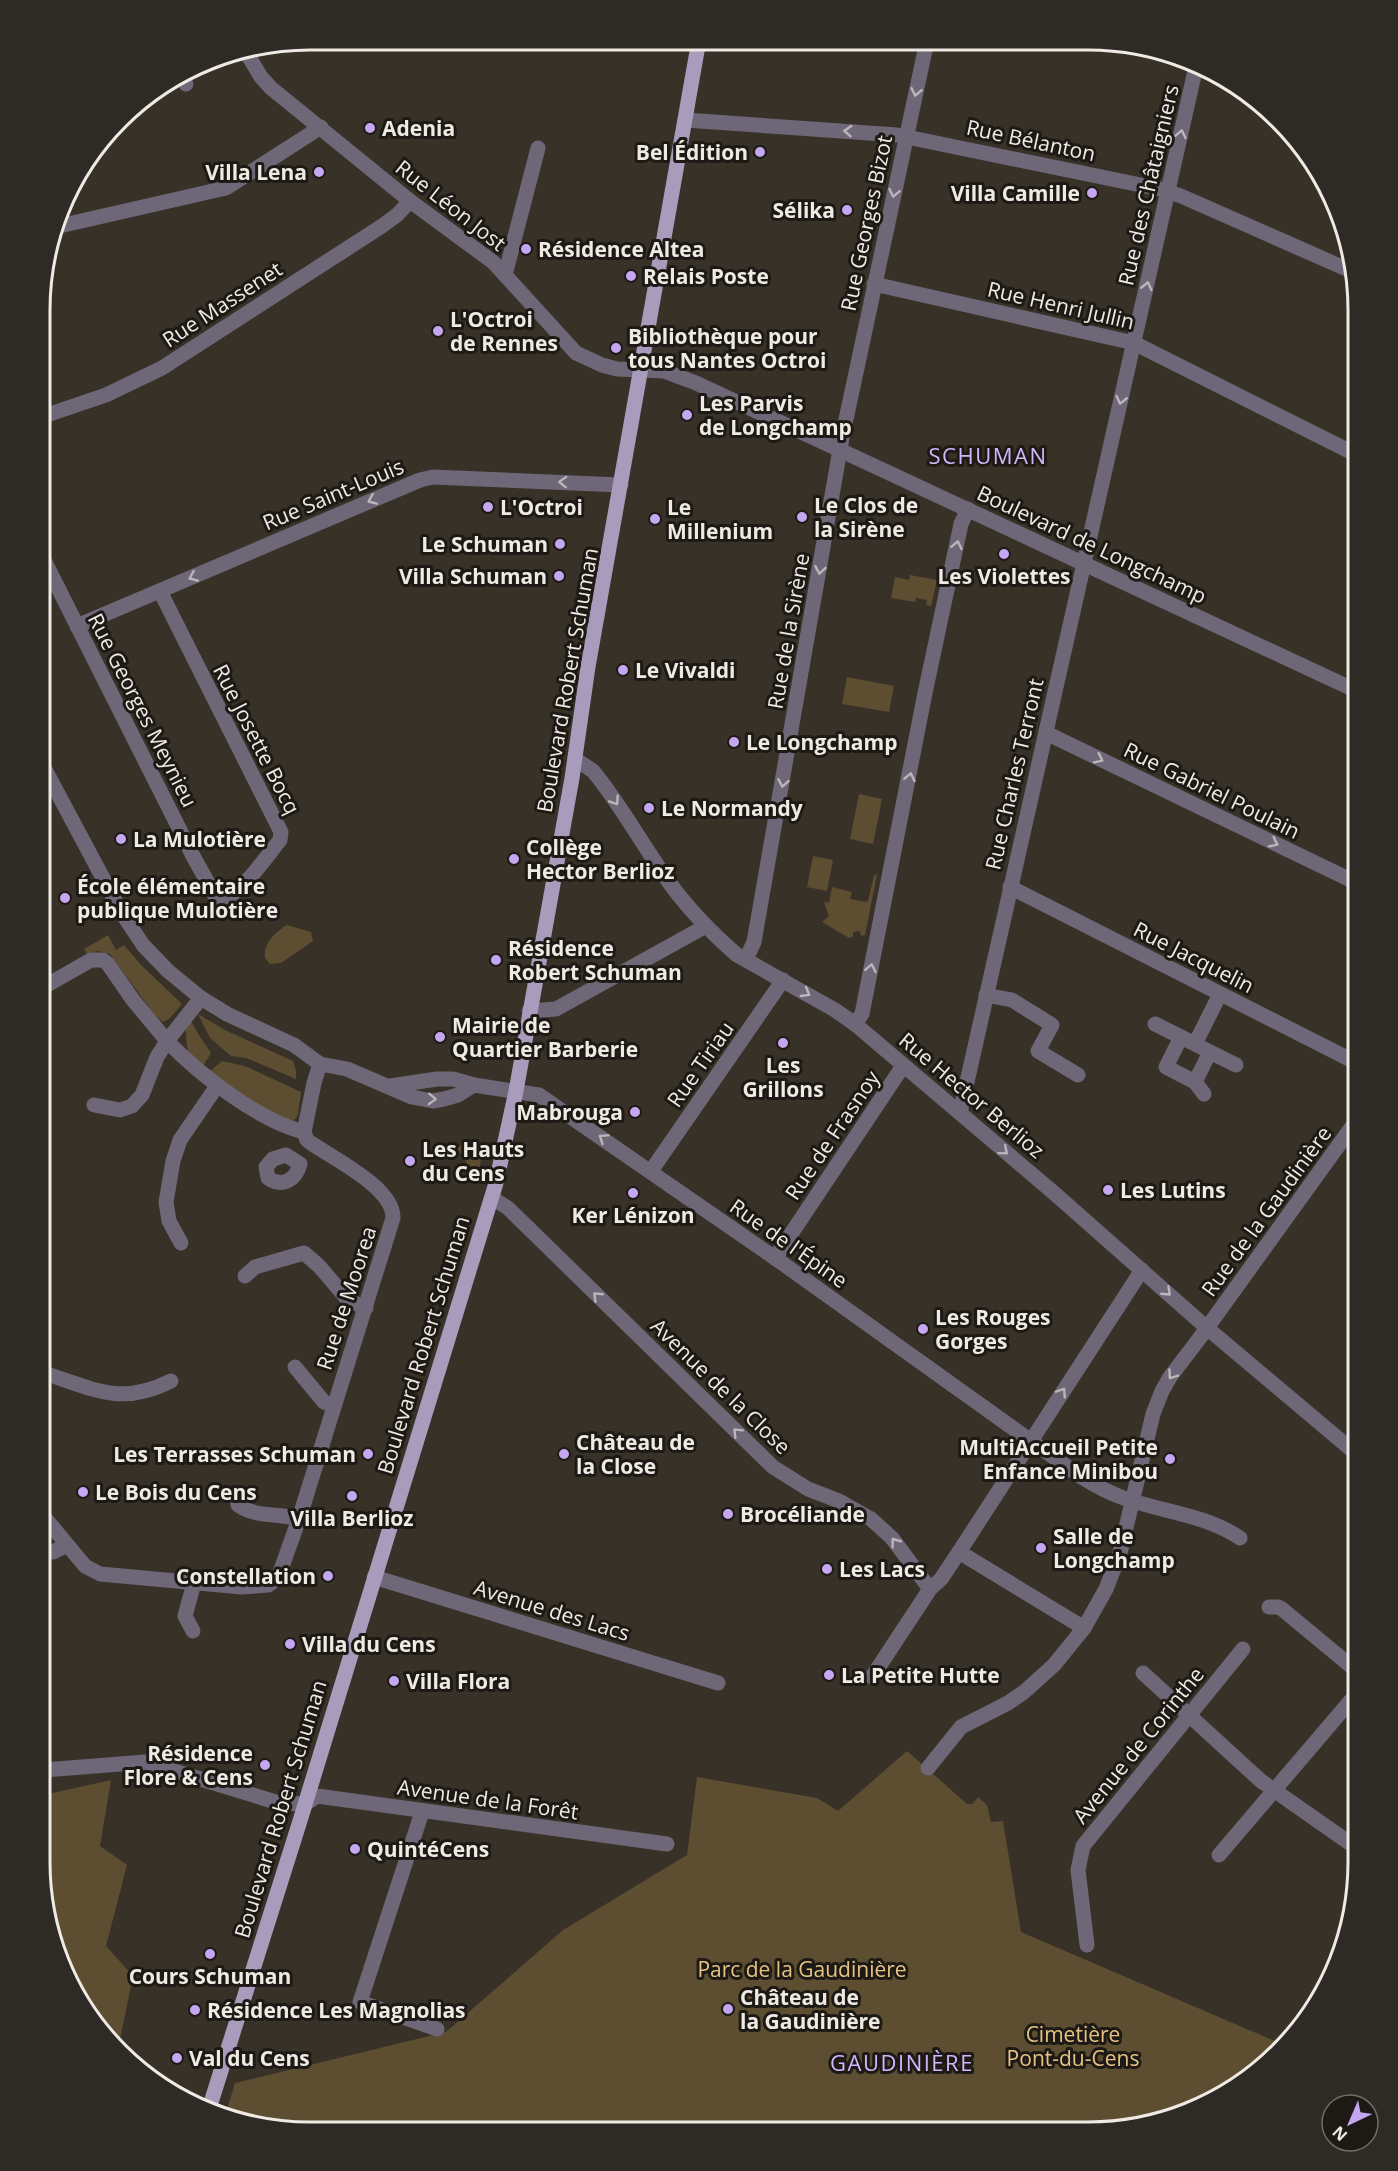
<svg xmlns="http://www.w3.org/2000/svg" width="1398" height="2171" viewBox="0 0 1398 2171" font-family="'Open Sans',sans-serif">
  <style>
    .green { fill: #5d4e32 }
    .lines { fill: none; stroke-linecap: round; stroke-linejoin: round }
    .minor { stroke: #6d6778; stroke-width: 15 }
    .primary { stroke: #a89bbc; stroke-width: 15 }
    .oneway { stroke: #bbb6b9 }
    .poi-dot { fill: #c5a7f1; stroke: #1d1a15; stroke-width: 2 }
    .labels { text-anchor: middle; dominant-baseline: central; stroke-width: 6; stroke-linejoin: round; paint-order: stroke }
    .poi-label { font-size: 21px; font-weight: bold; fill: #efebe4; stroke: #1d1a15; text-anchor: start }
    .street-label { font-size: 21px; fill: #efebe4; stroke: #1d1a15 }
    .park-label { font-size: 21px; fill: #e6c284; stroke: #1d1a15 }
    .neighbourhood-label { font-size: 22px; letter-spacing: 1.5px; fill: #d1b6fb; stroke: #1d1a15 }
    .rim { fill: none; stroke: #efebe4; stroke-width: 3 }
  </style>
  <rect width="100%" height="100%" fill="#383127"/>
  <g class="green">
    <polygon points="910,575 937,580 931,606 926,605 927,600 916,598 915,602 891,598 895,577 909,580"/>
    <polygon points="847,677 894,686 889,712 842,704"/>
    <polygon points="859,794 882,799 873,844 850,839"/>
    <polygon points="813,856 833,860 827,891 807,887"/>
    <polygon points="877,874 865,935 861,936 860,931 853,932 853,937 849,938 822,922 829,916 824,902 829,903 832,887 852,892 850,899 866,902 868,901 874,876"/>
    <path d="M 287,925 L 311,932 L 313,941 L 281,963 L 270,964 L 265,958 C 263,944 275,932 287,925 Z"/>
    <polygon points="108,935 116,950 124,945 141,965 182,1004 169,1019 163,1022 154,1014 110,954 98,951 87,954 84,949"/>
    <polygon points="198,1014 225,1030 293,1061 296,1071 296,1079 246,1058 231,1056 210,1038"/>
    <polygon points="190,1019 199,1035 211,1053 202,1068 188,1057 185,1024"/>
    <polygon points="222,1061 245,1066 301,1092 298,1115 294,1121 283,1121 208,1073"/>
    <polygon points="469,1141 481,1161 478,1173 472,1171 457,1148"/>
    <polygon points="907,1751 967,1804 972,1804 978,1797 987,1805 991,1822 1003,1821 1021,1932 1284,2045 1267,2065 1192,2111 1089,2132 274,2130 225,2116 235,2083 446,2032 563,1930 687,1855 697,1777 817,1798 838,1811"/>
    <polygon points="111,1780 100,1846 127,1865 106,1946 133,1976 118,2049 95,2027 60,1965 39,1862 39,1796"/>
  </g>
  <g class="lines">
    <g class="minor">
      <polyline points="246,52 261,77 271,88 410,201 493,262 576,353 602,365 617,369 664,371 696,383 1359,692"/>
      <polyline points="181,75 186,84"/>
      <polyline points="685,120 897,135 1160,189 1181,196 1351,271"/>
      <polyline points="55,227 226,188 321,127"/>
      <polyline points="505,275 538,148"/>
      <polyline points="874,284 1134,343 1359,456"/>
      <polyline points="41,417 106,395 162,368 382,226 397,215 410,201"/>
      <path d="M 41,554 L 193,856 L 219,903 C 245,888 262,863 280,840 L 281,832 L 160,591"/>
      <polyline points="77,626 420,480 433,477 621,485"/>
      <polyline points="1046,733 1359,884"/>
      <path d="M 575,759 L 593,771 C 622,806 644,848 671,885 C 690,911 713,934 737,955 L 835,1010 L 855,1024 L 1054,1193 L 1207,1328 L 1359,1456"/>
      <polyline points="41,762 120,910 143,945 168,971 201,998 227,1014 294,1045 320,1064 347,1069 412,1097 433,1101 444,1099 458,1095 474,1085"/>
      <polyline points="1010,887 1359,1064"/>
      <polyline points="746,959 754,942 842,438 927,41"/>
      <polyline points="40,989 91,960 103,960 108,964 133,1000 167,1041 157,1057 142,1095 132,1106 120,1110 94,1105"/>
      <polyline points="986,995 1012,1000 1052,1025 1038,1051 1078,1075"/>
      <path d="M 201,998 L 167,1041 C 201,1076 258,1120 304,1132"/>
      <polyline points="529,1011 556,1009 706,926"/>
      <polyline points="855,1024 862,1014 925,693 961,524 968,509"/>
      <polyline points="1155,1024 1181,1037"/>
      <polyline points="1195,1044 1210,1052 1195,1082 1166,1067 1181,1037 1195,1044 1220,994"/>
      <polyline points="1210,1052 1236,1065"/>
      <polyline points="1195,1082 1204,1094"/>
      <path d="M 390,1086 L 437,1079 L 453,1079 L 474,1085 L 539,1095 L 775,1258 L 1080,1476 C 1093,1484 1107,1492 1121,1497 C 1161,1512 1204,1514 1240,1538"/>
      <polyline points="960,1113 1197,62"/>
      <polyline points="304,1132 314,1083 320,1064"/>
      <path d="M 286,1155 L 300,1164 C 296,1180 282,1188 268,1178 L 266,1167 L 273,1159 Z"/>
      <polyline points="651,1171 783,980"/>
      <polyline points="492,1198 508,1208 773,1467 808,1489 839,1501 871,1519 892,1538 930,1589"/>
      <polyline points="181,1243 169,1221 166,1202 173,1161 180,1140 217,1086"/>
      <polyline points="775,1258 903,1066"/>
      <polyline points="245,1276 255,1267 304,1253 319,1266 348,1300 366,1308"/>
      <polyline points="295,1367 324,1402 334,1406"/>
      <path d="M 40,1381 L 50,1375 C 98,1391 123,1405 171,1381"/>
      <path d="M 238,1505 C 256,1518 279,1513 299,1519"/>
      <path d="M 40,1512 L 85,1566 L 100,1574 L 242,1587 L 268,1585 L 278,1578 L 299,1519 L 393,1218 C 394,1188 334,1159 311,1143 L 307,1140 L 304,1132"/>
      <polyline points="39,1549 53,1552 67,1545"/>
      <polyline points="959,1552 1084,1628"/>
      <polyline points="374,1577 718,1683"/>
      <polyline points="1269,1607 1278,1607 1282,1609 1358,1672"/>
      <polyline points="193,1631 185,1616 194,1583"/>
      <polyline points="1143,1673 1261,1781 1351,1844 1358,1847"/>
      <polyline points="872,1677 930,1589 941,1579 959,1552 1142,1270"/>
      <polyline points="928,1768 961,1727 1008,1703 1024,1692 1054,1665 1084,1628 1106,1589 1120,1553 1153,1414 1162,1391 1170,1377 1199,1339 1359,1117"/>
      <polyline points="44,1770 145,1762 279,1803 305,1804 317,1796 667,1844"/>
      <polyline points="422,1812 360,2002 437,2029"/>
      <polyline points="1219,1855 1358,1692"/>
      <polyline points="1087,1945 1078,1870 1083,1846 1243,1649"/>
    </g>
    <polyline class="primary" points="208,2112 299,1824 496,1183 516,1091 572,778 588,667 699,40"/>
  </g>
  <defs><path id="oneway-chevron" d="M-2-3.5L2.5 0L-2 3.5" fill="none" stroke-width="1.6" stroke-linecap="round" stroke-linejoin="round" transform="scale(1.5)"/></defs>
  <g class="oneway">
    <use href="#oneway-chevron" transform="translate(916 92) rotate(102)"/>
    <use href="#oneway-chevron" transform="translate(848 131) rotate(-176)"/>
    <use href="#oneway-chevron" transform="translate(1181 134) rotate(-78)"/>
    <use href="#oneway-chevron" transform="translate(894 193) rotate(102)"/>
    <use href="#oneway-chevron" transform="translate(1147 286) rotate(-77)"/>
    <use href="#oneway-chevron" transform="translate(1121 400) rotate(103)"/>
    <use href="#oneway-chevron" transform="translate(563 482) rotate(-178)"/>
    <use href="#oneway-chevron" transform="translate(372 500) rotate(157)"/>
    <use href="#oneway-chevron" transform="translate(957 545) rotate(-78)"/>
    <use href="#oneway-chevron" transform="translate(820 570) rotate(100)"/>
    <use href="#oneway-chevron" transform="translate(193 577) rotate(157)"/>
    <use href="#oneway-chevron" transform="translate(1099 759) rotate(26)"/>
    <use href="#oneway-chevron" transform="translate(910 777) rotate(-78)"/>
    <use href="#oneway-chevron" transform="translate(783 783) rotate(100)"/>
    <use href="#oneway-chevron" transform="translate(615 801) rotate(56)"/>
    <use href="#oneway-chevron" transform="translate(1274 843) rotate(26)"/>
    <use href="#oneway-chevron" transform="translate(871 968) rotate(-79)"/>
    <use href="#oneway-chevron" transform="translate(806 993) rotate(30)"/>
    <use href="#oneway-chevron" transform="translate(432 1099) rotate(2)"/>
    <use href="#oneway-chevron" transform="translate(603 1138) rotate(-146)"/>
    <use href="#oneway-chevron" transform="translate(1004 1151) rotate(40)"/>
    <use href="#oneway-chevron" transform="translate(1167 1292) rotate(43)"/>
    <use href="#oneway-chevron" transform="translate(597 1296) rotate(-136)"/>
    <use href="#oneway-chevron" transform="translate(1172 1375) rotate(125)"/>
    <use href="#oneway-chevron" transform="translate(1062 1392) rotate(-57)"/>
    <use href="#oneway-chevron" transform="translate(737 1432) rotate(-135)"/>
    <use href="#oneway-chevron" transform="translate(895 1542) rotate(-127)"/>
  </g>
  <g class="poi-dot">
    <circle cx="370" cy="128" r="6"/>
    <circle cx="760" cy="152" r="6"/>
    <circle cx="319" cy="172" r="6"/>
    <circle cx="1092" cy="193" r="6"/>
    <circle cx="847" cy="210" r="6"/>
    <circle cx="526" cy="249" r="6"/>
    <circle cx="631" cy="276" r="6"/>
    <circle cx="438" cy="331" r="6"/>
    <circle cx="616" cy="348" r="6"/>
    <circle cx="687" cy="415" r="6"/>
    <circle cx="488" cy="507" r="6"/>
    <circle cx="802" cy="517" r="6"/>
    <circle cx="655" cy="519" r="6"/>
    <circle cx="560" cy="544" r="6"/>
    <circle cx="1004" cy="554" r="6"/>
    <circle cx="559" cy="576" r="6"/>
    <circle cx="623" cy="670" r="6"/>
    <circle cx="734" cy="742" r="6"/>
    <circle cx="649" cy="808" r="6"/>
    <circle cx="121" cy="839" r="6"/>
    <circle cx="514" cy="859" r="6"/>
    <circle cx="65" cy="898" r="6"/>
    <circle cx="496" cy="960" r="6"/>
    <circle cx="440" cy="1037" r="6"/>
    <circle cx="783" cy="1043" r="6"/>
    <circle cx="635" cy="1112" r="6"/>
    <circle cx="410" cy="1161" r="6"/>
    <circle cx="1108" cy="1190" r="6"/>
    <circle cx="633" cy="1193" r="6"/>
    <circle cx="923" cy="1329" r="6"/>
    <circle cx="368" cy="1454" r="6"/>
    <circle cx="564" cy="1454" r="6"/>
    <circle cx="1170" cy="1459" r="6"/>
    <circle cx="83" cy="1492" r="6"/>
    <circle cx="352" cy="1496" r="6"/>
    <circle cx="728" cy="1514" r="6"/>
    <circle cx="1041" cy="1548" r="6"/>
    <circle cx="827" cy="1569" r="6"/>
    <circle cx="328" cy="1576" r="6"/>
    <circle cx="290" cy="1644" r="6"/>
    <circle cx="829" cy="1675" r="6"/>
    <circle cx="394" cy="1681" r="6"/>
    <circle cx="265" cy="1765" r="6"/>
    <circle cx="355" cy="1849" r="6"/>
    <circle cx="210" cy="1954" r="6"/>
    <circle cx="728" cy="2009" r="6"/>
    <circle cx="195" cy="2010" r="6"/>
    <circle cx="177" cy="2058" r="6"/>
  </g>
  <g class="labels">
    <g class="poi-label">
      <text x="382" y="128">Adenia</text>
      <text x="748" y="152" text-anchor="end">Bel Édition</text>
      <text x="307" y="172" text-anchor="end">Villa Lena</text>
      <text x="1080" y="193" text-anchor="end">Villa Camille</text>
      <text x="835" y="210" text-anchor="end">Sélika</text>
      <text x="538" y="249">Résidence Altea</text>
      <text x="643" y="276">Relais Poste</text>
      <text x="450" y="319">L'Octroi<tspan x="450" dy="24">de Rennes</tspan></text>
      <text x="628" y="336">Bibliothèque pour<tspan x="628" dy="24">tous Nantes Octroi</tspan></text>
      <text x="699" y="403">Les Parvis<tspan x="699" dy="24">de Longchamp</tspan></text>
      <text x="814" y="505">Le Clos de<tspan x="814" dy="24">la Sirène</tspan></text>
      <text x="500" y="507">L'Octroi</text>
      <text x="667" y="507">Le<tspan x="667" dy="24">Millenium</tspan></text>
      <text x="548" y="544" text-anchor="end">Le Schuman</text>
      <text x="547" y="576" text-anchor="end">Villa Schuman</text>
      <text x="1004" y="576" text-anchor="middle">Les Violettes</text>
      <text x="635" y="670">Le Vivaldi</text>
      <text x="746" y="742">Le Longchamp</text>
      <text x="661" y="808">Le Normandy</text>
      <text x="133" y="839">La Mulotière</text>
      <text x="526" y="847">Collège<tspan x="526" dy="24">Hector Berlioz</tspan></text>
      <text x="77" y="886">École élémentaire<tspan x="77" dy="24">publique Mulotière</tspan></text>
      <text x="508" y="948">Résidence<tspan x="508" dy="24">Robert Schuman</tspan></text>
      <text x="452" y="1025">Mairie de<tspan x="452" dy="24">Quartier Barberie</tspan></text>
      <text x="783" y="1065" text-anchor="middle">Les<tspan x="783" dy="24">Grillons</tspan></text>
      <text x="623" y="1112" text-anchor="end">Mabrouga</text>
      <text x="422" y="1149">Les Hauts<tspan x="422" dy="24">du Cens</tspan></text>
      <text x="1120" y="1190">Les Lutins</text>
      <text x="633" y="1215" text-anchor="middle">Ker Lénizon</text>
      <text x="935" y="1317">Les Rouges<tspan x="935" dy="24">Gorges</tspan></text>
      <text x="576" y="1442">Château de<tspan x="576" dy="24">la Close</tspan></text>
      <text x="1158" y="1447" text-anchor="end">MultiAccueil Petite<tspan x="1158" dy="24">Enfance Minibou</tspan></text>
      <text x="356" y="1454" text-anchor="end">Les Terrasses Schuman</text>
      <text x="95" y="1492">Le Bois du Cens</text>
      <text x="740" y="1514">Brocéliande</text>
      <text x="352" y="1518" text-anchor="middle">Villa Berlioz</text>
      <text x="1053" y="1536">Salle de<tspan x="1053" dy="24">Longchamp</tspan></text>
      <text x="839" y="1569">Les Lacs</text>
      <text x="316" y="1576" text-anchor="end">Constellation</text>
      <text x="302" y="1644">Villa du Cens</text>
      <text x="841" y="1675">La Petite Hutte</text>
      <text x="406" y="1681">Villa Flora</text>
      <text x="253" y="1753" text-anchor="end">Résidence<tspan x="253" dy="24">Flore &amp; Cens</tspan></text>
      <text x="367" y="1849">QuintéCens</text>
      <text x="210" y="1976" text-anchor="middle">Cours Schuman</text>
      <text x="740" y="1997">Château de<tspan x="740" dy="24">la Gaudinière</tspan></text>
      <text x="207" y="2010">Résidence Les Magnolias</text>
      <text x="189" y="2058">Val du Cens</text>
    </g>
    <g class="street-label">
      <text transform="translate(1031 140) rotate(12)">Rue Bélanton</text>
      <text transform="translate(1148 185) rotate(-77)">Rue des Châtaigniers</text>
      <text transform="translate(451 205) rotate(38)">Rue Léon Jost</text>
      <text transform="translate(866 223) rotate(-78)">Rue Georges Bizot</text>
      <text transform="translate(222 304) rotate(-33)">Rue Massenet</text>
      <text transform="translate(1061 305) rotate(13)">Rue Henri Jullin</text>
      <text transform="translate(333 494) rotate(-23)">Rue Saint-Louis</text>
      <text transform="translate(1092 544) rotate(25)">Boulevard de Longchamp</text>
      <text transform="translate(788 631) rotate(-80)">Rue de la Sirène</text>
      <text transform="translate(567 680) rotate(-80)">Boulevard Robert Schuman</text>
      <text transform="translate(143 710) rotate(63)">Rue Georges Meynieu</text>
      <text transform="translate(257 739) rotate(63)">Rue Josette Bocq</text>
      <text transform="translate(1014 774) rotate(-77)">Rue Charles Terront</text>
      <text transform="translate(1212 790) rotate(26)">Rue Gabriel Poulain</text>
      <text transform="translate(1194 957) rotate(27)">Rue Jacquelin</text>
      <text transform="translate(700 1064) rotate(-55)">Rue Tiriau</text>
      <text transform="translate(972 1095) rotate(40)">Rue Hector Berlioz</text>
      <text transform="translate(832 1135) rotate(-56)">Rue de Frasnoy</text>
      <text transform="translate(1266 1211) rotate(-54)">Rue de la Gaudinière</text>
      <text transform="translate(789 1243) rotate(35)">Rue de l'Épine</text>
      <text transform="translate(346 1298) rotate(-72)">Rue de Moorea</text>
      <text transform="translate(423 1345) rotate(-73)">Boulevard Robert Schuman</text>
      <text transform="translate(721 1386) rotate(44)">Avenue de la Close</text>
      <text transform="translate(552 1610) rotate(17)">Avenue des Lacs</text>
      <text transform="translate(1138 1745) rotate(-51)">Avenue de Corinthe</text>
      <text transform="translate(488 1799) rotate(8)">Avenue de la Forêt</text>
      <text transform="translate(280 1809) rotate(-73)">Boulevard Robert Schuman</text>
    </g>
    <g class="park-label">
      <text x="802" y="1969">Parc de la Gaudinière</text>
      <text x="1073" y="2034">Cimetière<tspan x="1073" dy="24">Pont-du-Cens</tspan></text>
    </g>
    <g class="neighbourhood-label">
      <text x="988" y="455">SCHUMAN</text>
      <text x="902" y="2062">GAUDINIÈRE</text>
    </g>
  </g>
  <path d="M0 0H1398V2171H0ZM310 50H1088A260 260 0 0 1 1348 310V1862A260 260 0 0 1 1088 2122H310A260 260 0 0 1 50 1862V310A260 260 0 0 1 310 50Z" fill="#2e2b26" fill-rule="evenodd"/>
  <path class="rim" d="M310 50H1088A260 260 0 0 1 1348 310V1862A260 260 0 0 1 1088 2122H310A260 260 0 0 1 50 1862V310A260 260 0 0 1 310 50Z"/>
  <g transform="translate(1350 2123) rotate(224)"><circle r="28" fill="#1d1a15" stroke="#716e68" stroke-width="1.5"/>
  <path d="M0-4.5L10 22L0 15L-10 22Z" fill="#c5a7f1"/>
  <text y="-9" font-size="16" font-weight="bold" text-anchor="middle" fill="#efebe4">N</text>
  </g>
</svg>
